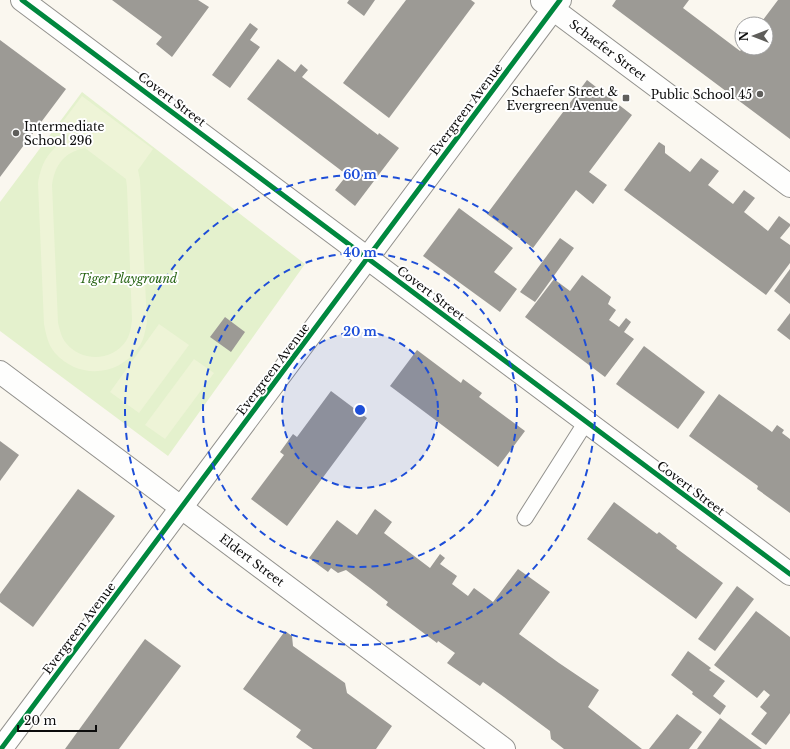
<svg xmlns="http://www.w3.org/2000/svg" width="790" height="749" viewBox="0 0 790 749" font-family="'Libre Baskerville',serif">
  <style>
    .green { fill: #e4f1cd }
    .pitch { fill: #eef4d7; fill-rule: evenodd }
    .building { fill: #9c9a95 }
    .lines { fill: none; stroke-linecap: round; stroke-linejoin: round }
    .lane-casing { stroke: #93928e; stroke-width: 17 }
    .street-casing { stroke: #93928e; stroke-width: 24 }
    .lane { stroke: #fefefd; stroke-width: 15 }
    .street { stroke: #fefefd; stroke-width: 22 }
    .cycleway-casing { stroke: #fff; stroke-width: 8 }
    .cycleway { stroke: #00873e; stroke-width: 5 }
    .ring { fill: none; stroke: #1d4ed8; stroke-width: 2; stroke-dasharray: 7 5 }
    .poi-dot { fill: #5f5e5b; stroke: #fff; stroke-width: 1.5 }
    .labels { text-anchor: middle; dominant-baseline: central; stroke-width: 4; stroke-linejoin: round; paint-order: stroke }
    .street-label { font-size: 12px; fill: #0c0c0c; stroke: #fff }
    .poi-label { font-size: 12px; fill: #0c0c0c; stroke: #fff; text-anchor: end }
    .park-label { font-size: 12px; font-style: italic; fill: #2b6718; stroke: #fff }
    .centre { fill: #1d4ed8; stroke: #fff; stroke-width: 2 }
    .ring-label { font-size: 12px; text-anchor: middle; font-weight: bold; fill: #1d4ed8; stroke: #fff; stroke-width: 4; stroke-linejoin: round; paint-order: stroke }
  </style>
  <rect width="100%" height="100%" fill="#faf7ef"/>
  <polygon class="green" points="82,92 305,264 168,456 0,331 0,202"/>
  <g class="pitch">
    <path d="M 82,96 L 153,149 L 138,170 L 140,180 L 147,322 C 145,331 144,341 138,348 C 118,377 78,379 55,353 C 48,345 46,334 44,324 L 38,183 C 42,160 49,150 70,137 L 58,128 ZM 85,148 L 126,179 L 127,187 L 132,320 C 131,328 130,335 126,341 C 112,362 81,362 66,343 C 61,337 60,330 58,323 L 52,185 C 55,165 64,152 85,148 Z"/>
    <polygon points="159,324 189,345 139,413 110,392"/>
    <polygon points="194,359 214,373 165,439 145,425"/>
  </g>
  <g class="building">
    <polygon points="112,0 198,0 209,7 172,57 156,44 162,37"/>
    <polygon points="349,0 375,0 364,16 347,3"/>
    <polygon points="406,0 471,0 475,3 389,118 343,83"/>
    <polygon points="616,0 689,0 683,8 740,51 743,48 766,48 766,24 760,24 778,0 790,0 790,139 612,6"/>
    <polygon points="250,23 258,29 250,40 260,47 230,88 212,75"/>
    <polygon points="0,40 66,89 0,177"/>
    <polygon points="278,59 295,72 301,64 308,70 302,77 378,135 379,133 399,148 355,206 335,190 347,175 247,99"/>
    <polygon points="587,80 632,115 589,172 607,185 593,204 576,190 533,248 487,214"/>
    <polygon points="659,142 665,146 665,153 690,172 701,158 719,171 708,185 733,204 744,190 755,198 744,212 768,231 779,216 790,224 790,226 780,238 790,245 790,263 766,295 624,190"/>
    <polygon points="459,208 513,248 494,272 517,289 500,312 423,256"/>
    <polygon points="560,238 574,248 535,302 520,292"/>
    <polygon points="790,269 790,304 774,291"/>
    <polygon points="582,275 611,297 608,304 616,310 609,320 619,327 626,318 631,322 624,332 634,339 605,377 525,317 554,279 570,291"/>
    <polygon points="790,313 790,340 777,330"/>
    <polygon points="225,317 245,332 231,352 210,337"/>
    <polygon points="644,346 705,392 678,429 616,384"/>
    <polygon points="417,350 461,383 463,379 482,393 479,397 525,431 498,467 390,386"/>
    <polygon points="331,391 367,418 287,526 251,499 284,455 280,452 293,434 297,437"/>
    <polygon points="719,394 772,432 777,425 784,430 782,433 790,439 790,513 757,489 758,486 689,436"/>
    <polygon points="0,441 19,455 0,481"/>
    <polygon points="78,489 115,516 33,627 0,602 0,594"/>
    <polygon points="614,502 657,534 659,532 677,546 676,548 723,583 696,619 587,539"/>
    <polygon points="375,509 392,522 384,533 430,568 440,554 445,558 440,564 457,576 452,584 468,596 474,588 493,602 518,569 550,592 519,634 559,663 599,690 588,707 642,749 564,749 551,739 550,731 504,697 483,682 480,686 447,663 455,653 438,641 437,643 386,605 388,602 370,588 346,570 338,573 331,568 328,572 309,558 337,520 357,535"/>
    <polygon points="737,586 754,599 715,651 698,639"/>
    <polygon points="756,611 790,637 790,713 766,745 751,734 767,713 760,707 770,695 764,690 757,698 714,665"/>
    <polygon points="285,631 292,636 293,646 345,683 347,693 392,726 376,749 313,749 296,737 301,730 243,689"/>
    <polygon points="145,639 181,666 119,749 65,749"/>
    <polygon points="688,651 711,668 709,670 725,681 713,696 726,706 720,715 692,694 693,692 671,675"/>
    <polygon points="677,714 702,732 689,749 649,749"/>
    <polygon points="720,718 762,749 697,749"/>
  </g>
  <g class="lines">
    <g class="lane-casing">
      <polyline id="lane" points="525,518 586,422"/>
    </g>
    <g class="street-casing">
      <g id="street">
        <polyline points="22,0 790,574"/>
        <polyline points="542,1 790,186"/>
        <polyline points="0,372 504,749"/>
        <polyline points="1,749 560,0"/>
      </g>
    </g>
    <use href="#lane" class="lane"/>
    <use href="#street" class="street"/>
    <g class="cycleway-casing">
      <g id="cycleway">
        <polyline points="22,0 790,574"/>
        <polyline points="1,749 560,0"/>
      </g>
    </g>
    <use href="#cycleway" class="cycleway"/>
  </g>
  <circle cx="360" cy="410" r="78" fill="#1d4ed8" fill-opacity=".12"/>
  <g class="ring">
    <circle cx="360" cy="410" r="78"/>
    <circle cx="360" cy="410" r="157"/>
    <circle cx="360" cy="410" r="235"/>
  </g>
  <g class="poi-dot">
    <circle cx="760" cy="94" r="4"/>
    <rect x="622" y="94" width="8" height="8" rx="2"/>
    <circle cx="16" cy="133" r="4"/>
  </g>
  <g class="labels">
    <g class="street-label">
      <text transform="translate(608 50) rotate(37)">Schaefer Street</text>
      <text transform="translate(172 99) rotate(37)">Covert Street</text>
      <text transform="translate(466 109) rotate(-53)">Evergreen Avenue</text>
      <text transform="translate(431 293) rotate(37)">Covert Street</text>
      <text transform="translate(273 369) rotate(-53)">Evergreen Avenue</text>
      <text transform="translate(691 488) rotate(37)">Covert Street</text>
      <text transform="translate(252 560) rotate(37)">Eldert Street</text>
      <text transform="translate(79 628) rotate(-53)">Evergreen Avenue</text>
    </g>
    <g class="poi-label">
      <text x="618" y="91">Schaefer Street &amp;<tspan x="618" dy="14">Evergreen Avenue</tspan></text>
      <text x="752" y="94">Public School 45</text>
      <text x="24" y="126" text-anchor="start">Intermediate<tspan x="24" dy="14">School 296</tspan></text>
    </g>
    <g class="park-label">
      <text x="128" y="278">Tiger Playground</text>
    </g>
  </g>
  <circle cx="360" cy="410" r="6" class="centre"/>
  <g class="ring-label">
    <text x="360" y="179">60 m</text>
    <text x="360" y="257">40 m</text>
    <text x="360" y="336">20 m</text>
  </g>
  <g transform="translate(754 36) rotate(270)"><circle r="19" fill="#ffffff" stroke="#9e9e9e"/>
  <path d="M0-3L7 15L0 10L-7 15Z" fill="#5f5e5b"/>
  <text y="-6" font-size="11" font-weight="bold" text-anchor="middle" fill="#0c0c0c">N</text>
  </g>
  <path d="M18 725v6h78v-6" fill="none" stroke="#0c0c0c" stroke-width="2"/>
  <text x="24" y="725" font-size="12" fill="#0c0c0c" stroke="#ffffff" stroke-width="3" paint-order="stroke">20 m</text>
</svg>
